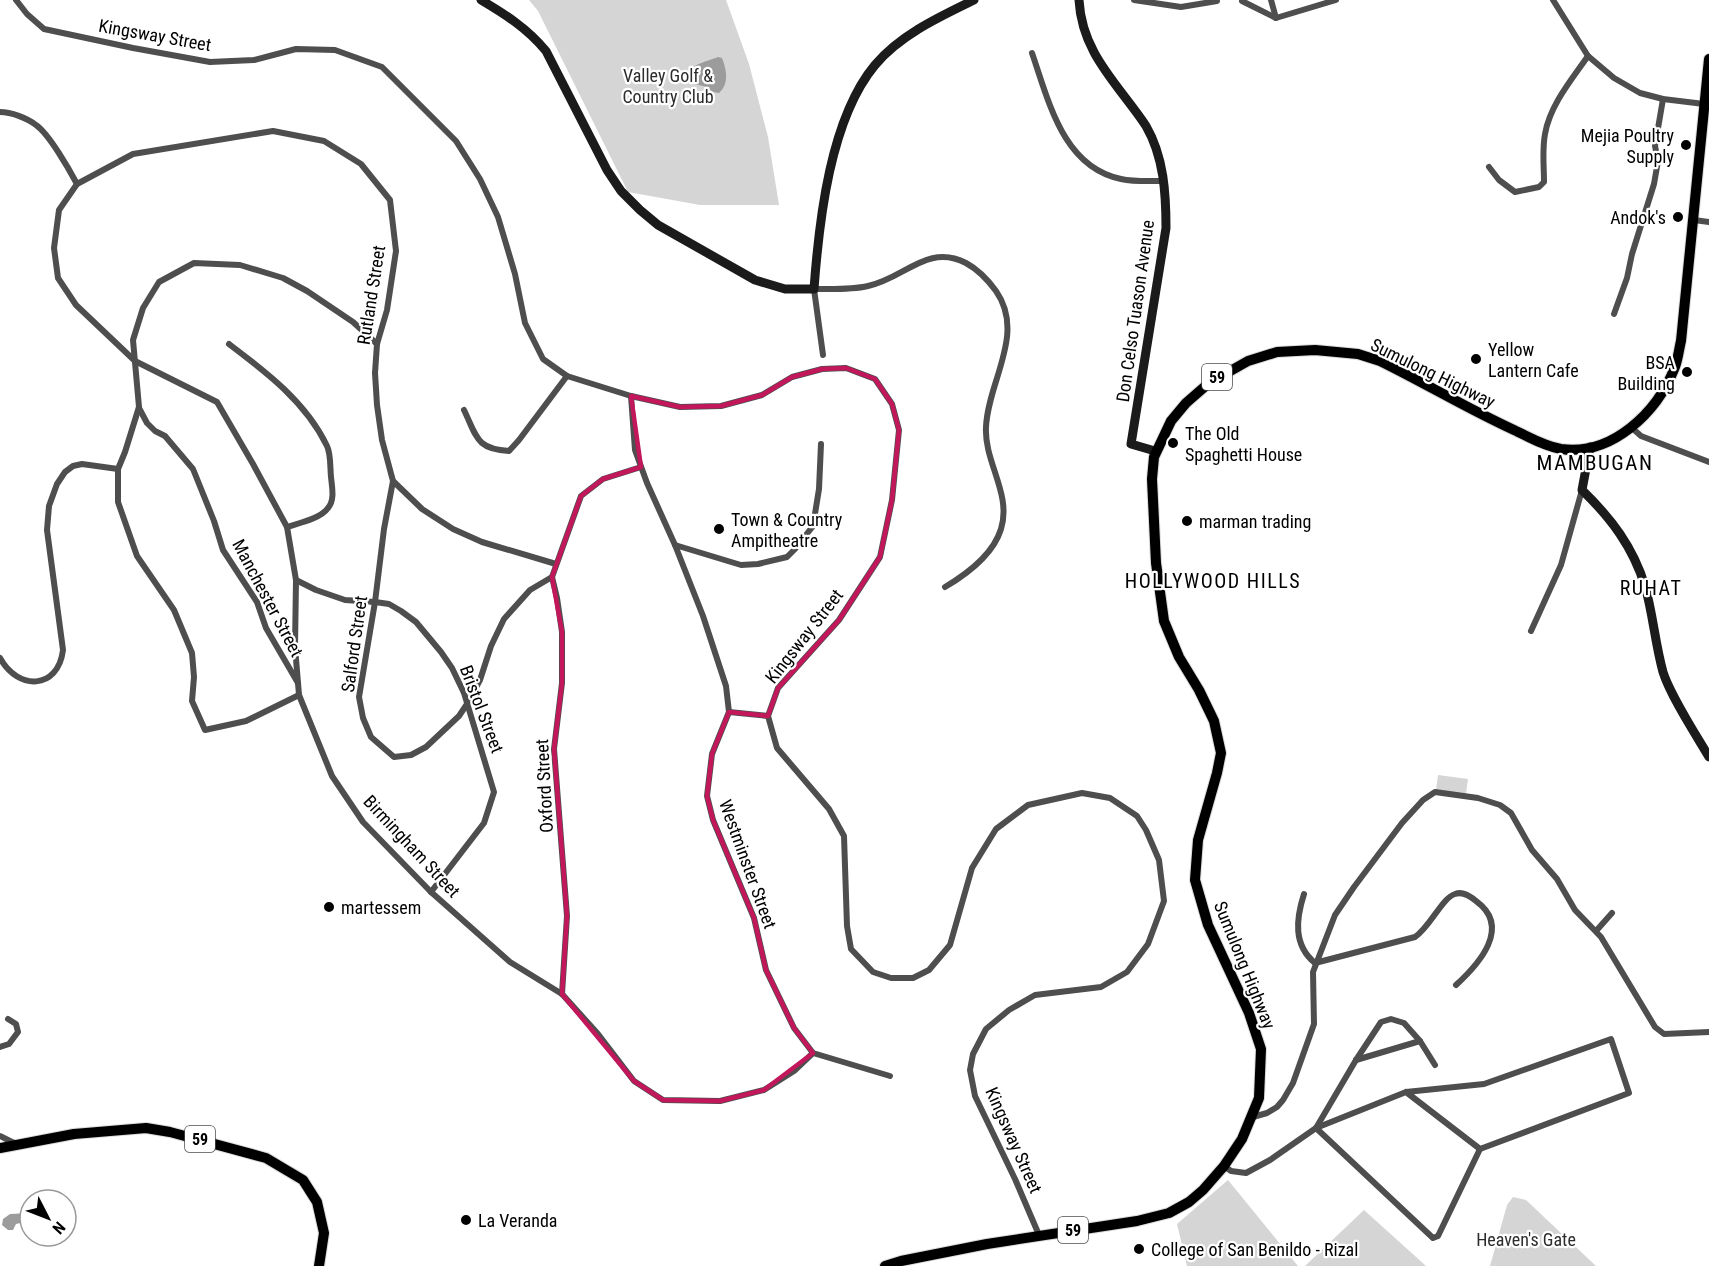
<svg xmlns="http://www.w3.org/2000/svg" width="1709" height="1266" viewBox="0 0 1709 1266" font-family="'Roboto Condensed',sans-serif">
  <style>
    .green { fill: #d5d5d5 }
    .water { fill: #9c9c9c }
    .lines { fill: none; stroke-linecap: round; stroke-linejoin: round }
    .primary-casing { stroke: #dbdbdb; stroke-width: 12 }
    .street { stroke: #4e4e4e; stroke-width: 6 }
    .secondary { stroke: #1b1b1b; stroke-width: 9 }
    .primary { stroke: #000; stroke-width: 10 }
    .marked { fill: none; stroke: #c2185b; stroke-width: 4.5; stroke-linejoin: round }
    .poi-dot { fill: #000; stroke: #fff; stroke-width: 2 }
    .labels { text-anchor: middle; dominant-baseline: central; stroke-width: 4.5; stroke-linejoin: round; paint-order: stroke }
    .shield { fill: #fff; stroke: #4c4c4c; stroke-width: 1.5 }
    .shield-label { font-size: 16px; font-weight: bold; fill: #000 }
    .street-label { font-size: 18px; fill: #000; stroke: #fff }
    .park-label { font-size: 18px; fill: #2c2c2c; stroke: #fff }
    .poi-label { font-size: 18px; fill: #000; stroke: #fff; text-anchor: start }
    .neighbourhood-label { font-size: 20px; letter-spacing: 1.5px; fill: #000; stroke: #fff }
    .quarter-label { font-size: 21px; letter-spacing: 1.5px; fill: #000; stroke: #fff }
  </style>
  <rect width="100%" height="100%" fill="#fff"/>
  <g class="green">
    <polygon points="529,0 726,0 749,64 768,137 779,205 700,205 628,192 538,11"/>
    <polygon points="1438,775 1468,779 1466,794 1436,790"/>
    <polygon points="1228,1180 1298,1266 1187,1266 1177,1224"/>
    <polygon points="1513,1197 1526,1200 1596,1266 1490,1266 1507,1205"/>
    <polygon points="1364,1210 1426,1266 1305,1266"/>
  </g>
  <g class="water">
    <path d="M 718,57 L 722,58 C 727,71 729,84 719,93 L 713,92 L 707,87 L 686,82 C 684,65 706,62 718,57 Z"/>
    <polygon points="30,1213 30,1221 16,1224 13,1230 8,1230 2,1225 3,1219 10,1214"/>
  </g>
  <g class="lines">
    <g class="primary-casing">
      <g id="primary">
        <polyline points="0,1148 74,1134 146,1128 170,1132 266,1158 303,1180 317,1202 324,1233 319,1266"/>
        <path d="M 885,1266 L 901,1261 L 987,1244 L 1137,1221 L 1169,1213 L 1189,1202 L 1203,1190 L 1224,1166 L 1242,1139 L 1259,1098 L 1261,1049 L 1249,1013 L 1208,925 L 1195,880 L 1198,840 L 1217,773 L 1221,753 L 1214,721 L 1199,690 L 1179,657 L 1164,621 L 1156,563 L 1152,479 L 1154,457 L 1171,421 L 1186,403 L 1209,383 L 1248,361 L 1277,352 L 1315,350 L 1358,354 L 1380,361 C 1425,383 1468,409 1514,430 C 1529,437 1544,446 1561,449 C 1612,456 1657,413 1675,367 C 1678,359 1679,349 1681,341 L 1709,59"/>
      </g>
    </g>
    <g class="street">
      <polyline points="16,0 27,14 44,29 133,48 210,62 254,60 296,49 335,50 382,67 456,141 480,179 498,217 515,274 525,323 543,359 567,376 631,396 680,407 721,406 762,395 792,377 822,369 846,368 875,379 892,404 899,430 892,500 880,557 839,620 778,688 768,716 777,748 829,809 844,836 847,926 851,949 873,972 891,978 913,978 929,970 950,945 972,868 996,829 1028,805 1082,793 1110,798 1137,816 1146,830 1159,860 1164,901 1148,944 1127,972 1101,987 1035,995 1009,1010 986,1029 973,1054 970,1070 975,1096 1015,1179 1039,1235"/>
      <polyline points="1134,0 1181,7 1217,1"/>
      <polyline points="1271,0 1276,18"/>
      <polyline points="1553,0 1588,56 1614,78 1640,93 1663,99 1704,104"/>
      <polyline points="1242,1 1276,18 1336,0"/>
      <path d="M 1032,53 C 1049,102 1063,167 1121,179 C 1135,182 1149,181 1163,181"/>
      <path d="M 0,112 C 11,112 27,118 36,125 C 49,134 69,169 77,184"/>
      <path d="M 1489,167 L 1499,180 L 1515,192 L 1539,187 L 1544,182 C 1544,166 1542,150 1545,134 C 1550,105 1572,79 1588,56"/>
      <polyline points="1694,220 1709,222"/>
      <polyline points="1614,314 1627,278 1632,254 1654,184 1658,161 1655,146 1663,99"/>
      <path d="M 229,344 C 266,372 306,402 327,446 C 331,454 330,468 331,477 C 332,487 335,500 328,508 C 320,519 299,523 287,527"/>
      <path d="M 823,355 L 814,289 C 831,289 851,290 868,286 C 904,279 927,243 966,263 C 977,269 988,280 996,291 C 1026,334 988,381 986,427 C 984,462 1012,494 1001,529 C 993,555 967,574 945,587"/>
      <polyline points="631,396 635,450 647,483 675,545 703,616 726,686 729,712 712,754 707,796 713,820 754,918 766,970 794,1028 813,1053 890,1076"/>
      <polyline points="139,408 147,423 155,431 165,436 193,469 214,521 223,550 257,602 266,628 298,683"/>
      <path d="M 464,410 C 477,437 476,449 509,451 L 519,440 L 567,376"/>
      <polyline points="1632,428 1641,436 1709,462"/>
      <polyline points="393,481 384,529 375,602 359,697 363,718 371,737 394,757 411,755 426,747 459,716 467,704 480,680 491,646 504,619 530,590 552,577 581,496 603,479 641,467"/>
      <polyline points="675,545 741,565 758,564 787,557 795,549 813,526 819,489 821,444"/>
      <polyline points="556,564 482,542 453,529 422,509 393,481 382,440 377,405 375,373 377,344 387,310 396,251 390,200 361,164 324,141 273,131 133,154 77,184 59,210 54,248 58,278 76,305 135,361 217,402 253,464 287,527 296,580 295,647 299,695 332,776 363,822 431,892 510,962 562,994 598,1034 634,1081 663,1100 720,1101 764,1090 794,1071 813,1053"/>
      <polyline points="552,577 557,598 562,632 562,683 554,749 567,916 562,994"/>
      <polyline points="296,580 316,590 345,600 375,602 389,604 401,611 416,622 441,652 452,668 464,693 494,792 484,823 431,892"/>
      <polyline points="1531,631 1561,565 1582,490"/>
      <path d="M 0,658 C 18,691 58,690 63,650 L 47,530 L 49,506 L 57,484 L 65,472 L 73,466 L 82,464 L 118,469"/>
      <polyline points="299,695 246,721 205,730 192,701 194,677 192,653 174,610 137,556 118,502 118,469 125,452 139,407 133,340 143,308 159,282 194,263 240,265 283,278 307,291 353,322 377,344"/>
      <polyline points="729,712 768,716"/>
      <path d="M 1304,894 C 1296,919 1293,945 1315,963"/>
      <polyline points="1596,931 1612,913"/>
      <path d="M 1315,963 L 1415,937 C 1430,927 1442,898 1455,894 C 1463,891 1470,896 1476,901 C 1512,927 1479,964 1456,985"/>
      <polyline points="0,1047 9,1044 18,1032 16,1024 8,1019"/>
      <polyline points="1356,1060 1420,1041"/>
      <polyline points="1435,1065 1420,1041 1404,1023 1391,1019 1381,1022 1356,1060 1316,1128 1433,1238 1438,1236 1480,1149"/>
      <polyline points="1253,1117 1267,1113 1277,1107 1283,1100 1293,1083 1314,1024 1313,972 1335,915 1354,887 1402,823 1423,800 1435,792 1478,798 1500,805 1511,813 1532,850 1557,879 1575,910 1601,937 1655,1027 1664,1034 1709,1032"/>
      <polyline points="0,1136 16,1144"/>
      <polyline points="1224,1166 1231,1171 1246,1173 1270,1160 1316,1128 1406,1092 1484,1084 1611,1039 1629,1093 1480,1149 1406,1092"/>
    </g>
    <g class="secondary">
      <path d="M 481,0 C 506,15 527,28 546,51 L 607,170 L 621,191 L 640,210 L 658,225 L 755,280 L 785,289 L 814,289 C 819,221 830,119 875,65 C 900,35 939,17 974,0"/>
      <path d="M 1079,0 C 1082,54 1118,84 1146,126 C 1164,157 1166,194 1166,228 L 1131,444 L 1155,451"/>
      <path d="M 1590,447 L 1582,490 C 1611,518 1633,547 1645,586 C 1653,614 1655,643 1663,672 C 1670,695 1696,735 1709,757"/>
    </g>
    <use href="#primary" class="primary"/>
  </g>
  <path class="marked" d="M 846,368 L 875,379 L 892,404 L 899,430 L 892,500 L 880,557 L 839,620 L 778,688 L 768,716 L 729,712 L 712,754 L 707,796 L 713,820 L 754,918 L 766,970 L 794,1028 L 813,1053 L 764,1090 L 720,1101 L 663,1100 L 634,1081 L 562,994 L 567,916 L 554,749 L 562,683 L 562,632 L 552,577 L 581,496 L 603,479 L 641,467 L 631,396 L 680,407 L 721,406 L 762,395 L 792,377 L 822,369 Z"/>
  <g class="poi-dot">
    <circle cx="1686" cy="145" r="6"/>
    <circle cx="1678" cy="217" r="6"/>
    <circle cx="1476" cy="359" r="6"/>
    <circle cx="1687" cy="372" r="6"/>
    <circle cx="1173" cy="443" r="6"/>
    <circle cx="1187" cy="521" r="6"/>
    <circle cx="719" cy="529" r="6"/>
    <circle cx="329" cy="907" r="6"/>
    <circle cx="466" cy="1220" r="6"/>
    <circle cx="1139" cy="1249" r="6"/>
  </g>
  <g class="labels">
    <g class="shield">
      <rect x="1202" y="364" width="30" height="26" rx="4.5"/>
      <rect x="185" y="1126" width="30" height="26" rx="4.5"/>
      <rect x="1058" y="1217" width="30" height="26" rx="4.5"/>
    </g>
    <g class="shield-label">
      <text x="1217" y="377">59</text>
      <text x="200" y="1139">59</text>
      <text x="1073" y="1230">59</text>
    </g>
    <g class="street-label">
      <text transform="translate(155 35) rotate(10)">Kingsway Street</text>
      <text transform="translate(371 295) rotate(-81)">Rutland Street</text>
      <text transform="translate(1135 311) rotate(-82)">Don Celso Tuason Avenue</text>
      <text transform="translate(1433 373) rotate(26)">Sumulong Highway</text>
      <text transform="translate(268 598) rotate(62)">Manchester Street</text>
      <text transform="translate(804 636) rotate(-52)">Kingsway Street</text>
      <text transform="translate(354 644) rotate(-82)">Salford Street</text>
      <text transform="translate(482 709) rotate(69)">Bristol Street</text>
      <text transform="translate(544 786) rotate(-93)">Oxford Street</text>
      <text transform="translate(412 846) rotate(47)">Birmingham Street</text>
      <text transform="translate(748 864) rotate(70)">Westminster Street</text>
      <text transform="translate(1245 965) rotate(68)">Sumulong Highway</text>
      <text transform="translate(1014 1140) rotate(66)">Kingsway Street</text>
    </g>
    <g class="park-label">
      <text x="668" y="75">Valley Golf &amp;<tspan x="668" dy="21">Country Club</tspan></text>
      <text x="1526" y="1239">Heaven's Gate</text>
    </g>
    <g class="poi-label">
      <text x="1674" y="135" text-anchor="end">Mejia Poultry<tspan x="1674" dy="21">Supply</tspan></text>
      <text x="1666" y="217" text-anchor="end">Andok's</text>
      <text x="1488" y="349">Yellow<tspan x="1488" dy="21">Lantern Cafe</tspan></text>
      <text x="1675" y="362" text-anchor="end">BSA<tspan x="1675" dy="21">Building</tspan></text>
      <text x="1185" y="433">The Old<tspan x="1185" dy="21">Spaghetti House</tspan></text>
      <text x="731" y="519">Town &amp; Country<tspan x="731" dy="21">Ampitheatre</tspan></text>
      <text x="1199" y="521">marman trading</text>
      <text x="341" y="907">martessem</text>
      <text x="478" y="1220">La Veranda</text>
      <text x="1151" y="1249">College of San Benildo - Rizal</text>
    </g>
    <g class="neighbourhood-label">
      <text x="1213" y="581">HOLLYWOOD HILLS</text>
      <text x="1651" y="588">RUHAT</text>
    </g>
    <g class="quarter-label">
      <text x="1595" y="463">MAMBUGAN</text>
    </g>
  </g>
  <g transform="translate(48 1218) rotate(132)"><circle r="28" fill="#ffffff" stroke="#999999" stroke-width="1.5"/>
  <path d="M0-4.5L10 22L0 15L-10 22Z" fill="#000000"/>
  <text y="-9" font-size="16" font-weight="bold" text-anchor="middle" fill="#000000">N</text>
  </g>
</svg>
